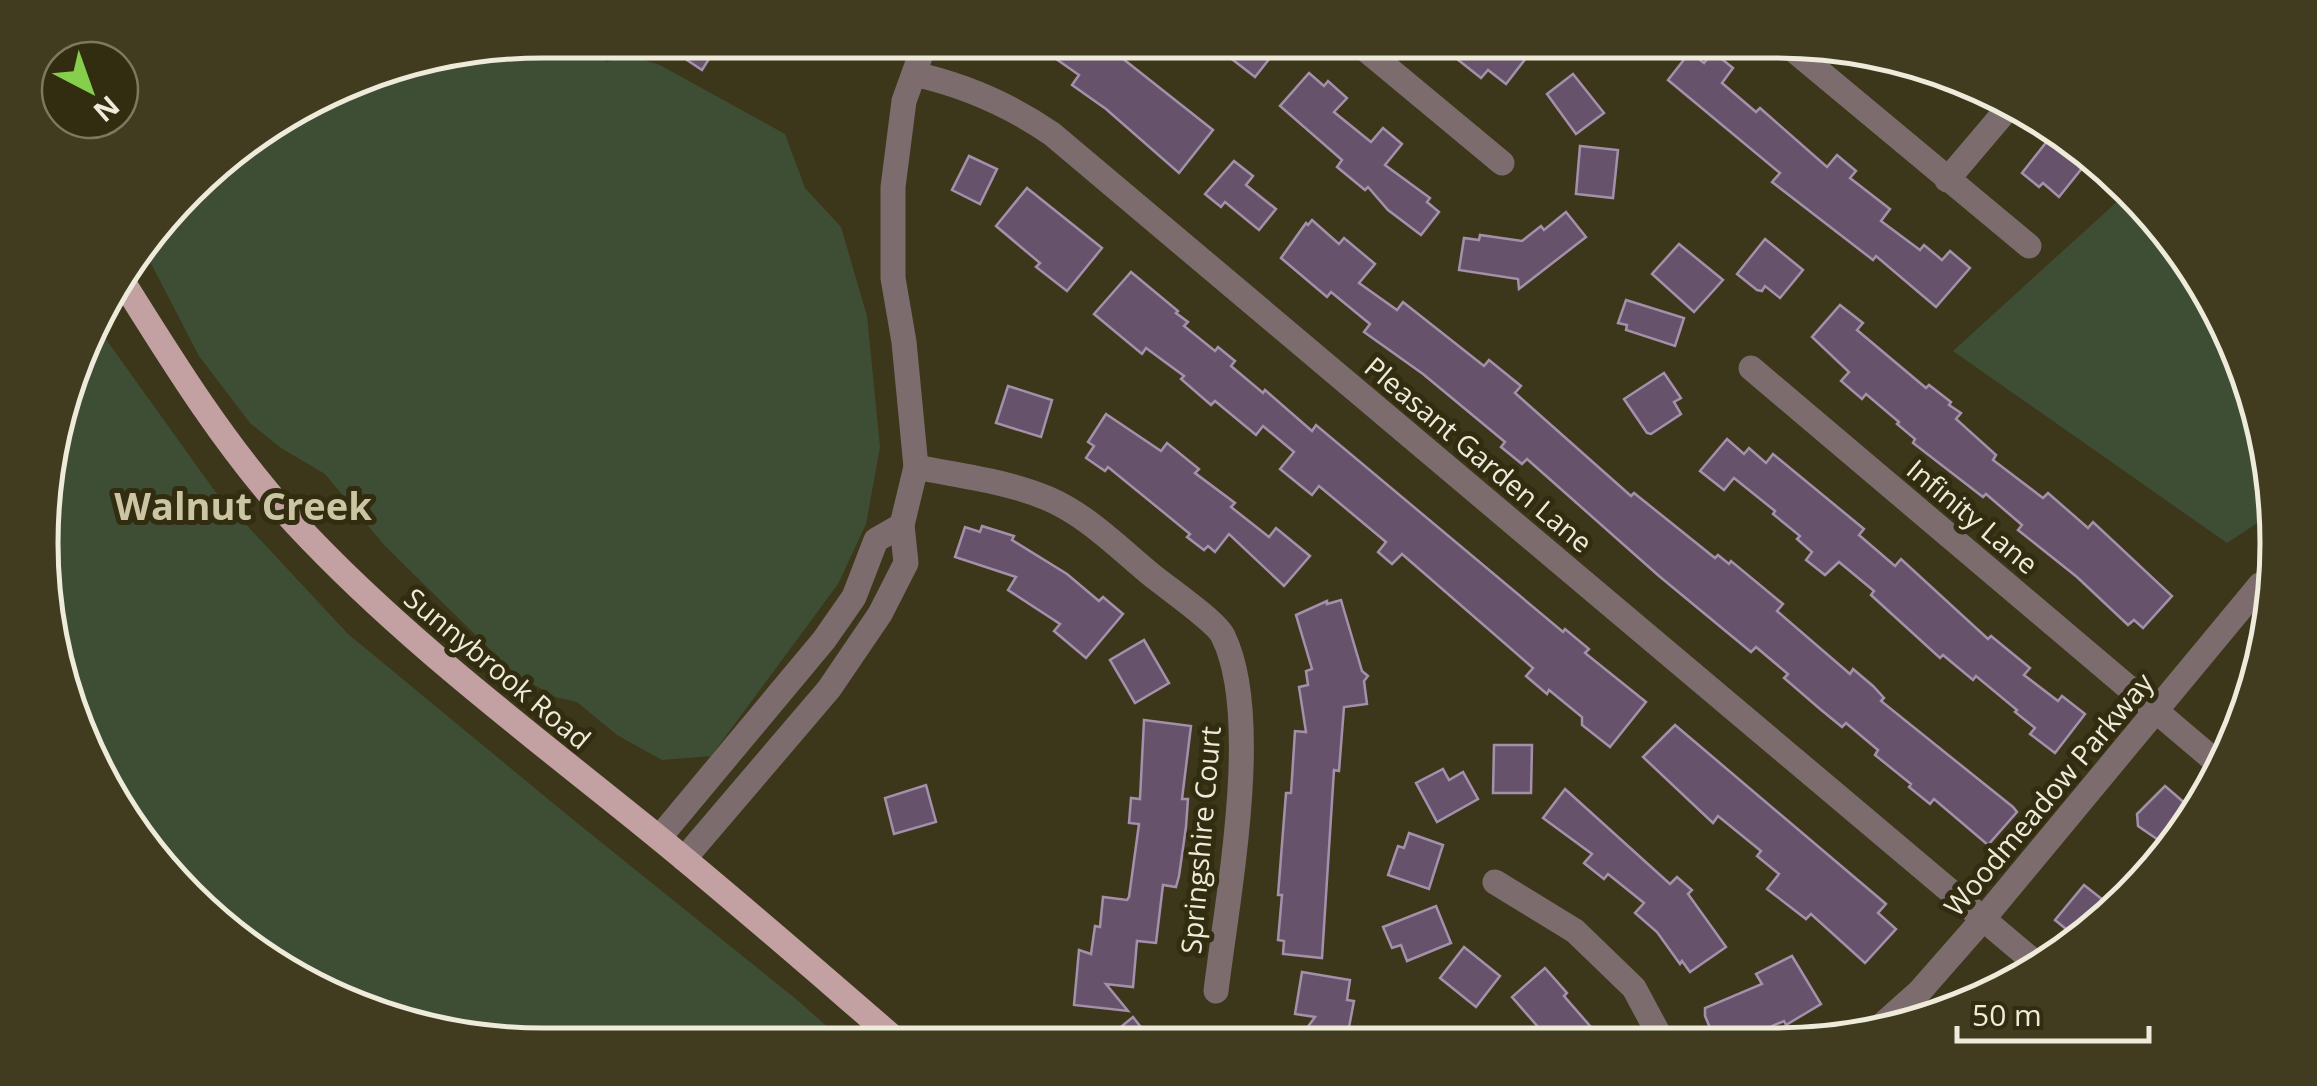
<svg xmlns="http://www.w3.org/2000/svg" width="2317" height="1086" viewBox="0 0 2317 1086" font-family="'Open Sans',sans-serif">
  <style>
    .green { fill: #3e4e34 }
    .building { fill: #66536b; stroke: #a590ab; stroke-width: 2.5 }
    .lines { fill: none; stroke-linecap: round; stroke-linejoin: round }
    .minor { stroke: #7d6c6d; stroke-width: 25 }
    .major { stroke: #c3a0a1; stroke-width: 25 }
    .labels { text-anchor: middle; dominant-baseline: central; stroke-width: 10; stroke-linejoin: round; paint-order: stroke }
    .street-label { font-size: 28px; fill: #eeebda; stroke: #322d10 }
    .district-label { font-size: 38px; font-weight: bold; fill: #cbc5a3; stroke: #322d10 }
    .rim { fill: none; stroke: #eeebda; stroke-width: 5 }
  </style>
  <rect width="100%" height="100%" fill="#3c371a"/>
  <g class="green">
    <polygon points="543,40 580,40 584,49 607,62 629,55 660,65 785,134 805,188 841,227 867,316 880,447 866,524 838,584 711,756 662,760 617,735 577,702 555,697 514,673 385,546 325,474 281,448 250,423 199,356 143,248 212,164 381,67"/>
    <polygon points="2131,189 2238,350 2271,514 2227,543 1953,351"/>
    <polygon points="95,324 214,490 348,634 571,818 796,999 848,1045 542,1046 351,1008 212,922 107,794 44,609 50,445"/>
  </g>
  <g class="building">
    <polygon points="657,40 721,40 702,70"/>
    <polygon points="1029,40 1110,40 1126,52 1122,58 1213,130 1179,173 1106,109 1072,85 1079,75"/>
    <polygon points="1234,40 1258,40 1274,53 1255,77 1224,53"/>
    <polygon points="1433,40 1540,40 1506,84 1488,70 1481,78"/>
    <polygon points="1690,52 1704,63 1713,52 1733,68 1722,83 1756,112 1760,108 1827,167 1837,155 1856,171 1850,178 1890,209 1881,221 1920,250 1924,245 1942,260 1950,251 1970,268 1936,307 1876,256 1873,260 1772,182 1780,173 1668,80"/>
    <polygon points="1309,73 1324,86 1328,81 1347,98 1334,112 1371,142 1383,128 1402,144 1385,165 1430,198 1427,202 1439,212 1421,235 1388,210 1368,187 1365,190 1337,167 1342,160 1280,106"/>
    <polygon points="1573,74 1604,113 1576,134 1547,94"/>
    <polygon points="2052,135 2087,162 2059,197 2043,183 2039,187 2022,173"/>
    <polygon points="1580,146 1618,150 1613,198 1576,194"/>
    <polygon points="969,156 997,169 980,204 952,190"/>
    <polygon points="1234,161 1253,176 1246,185 1276,209 1259,230 1225,202 1221,207 1205,194"/>
    <polygon points="1027,188 1102,248 1067,291 1036,267 1040,263 996,226"/>
    <polygon points="1566,212 1586,237 1519,289 1518,279 1459,270 1464,238 1479,240 1480,235 1522,241 1541,226 1544,230"/>
    <polygon points="1312,220 1339,244 1344,238 1375,264 1359,283 1397,310 1403,302 1484,366 1489,360 1521,386 1515,393 1631,496 1634,493 1715,558 1718,555 1729,564 1731,561 1783,604 1777,611 1850,674 1853,669 1873,686 1884,698 1881,701 2013,807 2017,812 1988,845 1934,799 1930,804 1909,787 1911,784 1875,755 1878,750 1846,723 1842,727 1820,709 1784,678 1788,674 1756,647 1751,652 1659,576 1527,459 1522,464 1501,447 1505,442 1423,374 1364,332 1370,324 1331,292 1327,297 1281,258 1306,223 1308,225"/>
    <polygon points="1765,239 1803,270 1780,298 1765,286 1762,291 1757,290 1737,274"/>
    <polygon points="1679,244 1723,280 1694,312 1652,274"/>
    <polygon points="1131,272 1178,311 1176,313 1188,322 1184,326 1215,351 1218,347 1235,361 1231,366 1263,393 1265,390 1312,431 1316,425 1563,632 1565,629 1589,649 1585,653 1646,702 1610,747 1582,725 1582,717 1549,690 1547,694 1526,676 1533,668 1402,554 1392,564 1378,552 1386,542 1319,486 1312,495 1280,469 1294,452 1263,426 1256,435 1215,401 1211,405 1181,379 1184,376 1146,348 1142,354 1094,314"/>
    <polygon points="1626,300 1684,318 1675,346 1626,330 1627,325 1618,323"/>
    <polygon points="1840,305 1863,323 1857,330 1926,388 1929,385 1951,402 1949,405 1961,413 1956,419 1996,455 1993,460 2043,498 2048,493 2088,528 2093,522 2172,596 2143,628 2134,620 2128,625 2077,577 2018,530 2022,525 1986,494 1983,497 1913,443 1915,439 1897,424 1899,422 1866,394 1862,399 1841,381 1849,372 1812,337"/>
    <polygon points="1664,373 1681,398 1674,402 1681,414 1651,434 1647,433 1624,399"/>
    <polygon points="1008,386 1052,400 1041,437 996,423"/>
    <polygon points="1106,414 1161,451 1167,443 1199,469 1195,473 1235,503 1231,507 1269,537 1276,528 1310,556 1284,586 1229,534 1215,552 1208,546 1204,550 1187,537 1190,534 1108,467 1105,471 1086,458 1094,446 1088,442"/>
    <polygon points="1727,439 1744,454 1749,448 1766,463 1773,454 1864,529 1859,535 1895,566 1901,559 1988,639 1991,636 2030,668 2024,675 2058,701 2062,696 2085,714 2055,753 2030,734 2035,728 2015,712 2017,710 1976,676 1973,680 1943,655 1940,658 1871,595 1874,591 1839,562 1825,575 1806,560 1812,552 1797,539 1800,536 1773,514 1775,511 1734,478 1724,490 1700,471"/>
    <polygon points="982,526 1014,536 1012,540 1067,574 1099,601 1103,597 1123,614 1086,658 1054,631 1060,624 1008,590 1016,577 955,557 965,527 980,532"/>
    <polygon points="1341,600 1362,671 1368,676 1364,681 1367,704 1344,707 1339,771 1334,770 1322,958 1283,954 1284,941 1278,940 1282,895 1278,895 1286,793 1291,793 1295,731 1306,732 1299,687 1308,685 1306,671 1312,669 1296,615 1327,601 1327,604"/>
    <polygon points="1144,640 1169,683 1135,703 1110,660"/>
    <polygon points="1144,720 1191,726 1182,799 1188,799 1186,827 1179,876 1176,887 1163,885 1156,943 1137,941 1133,987 1106,984 1128,1011 1074,1005 1079,950 1091,954 1095,926 1100,927 1103,897 1127,900 1129,897 1139,824 1129,823 1131,798 1140,799"/>
    <polygon points="1675,725 1886,904 1878,913 1896,929 1865,963 1811,914 1806,919 1767,889 1779,874 1757,856 1761,851 1718,816 1713,823 1643,757"/>
    <polygon points="1494,745 1532,745 1531,793 1493,793"/>
    <polygon points="1443,769 1449,780 1463,772 1478,799 1437,822 1416,783"/>
    <polygon points="926,785 936,822 894,834 885,798"/>
    <polygon points="2165,786 2187,805 2181,812 2190,819 2170,848 2138,826 2137,814"/>
    <polygon points="1565,789 1670,884 1677,877 1692,890 1688,894 1726,947 1690,972 1682,961 1680,964 1657,932 1635,913 1644,903 1608,874 1604,879 1584,863 1592,854 1543,818"/>
    <polygon points="1409,833 1443,845 1429,889 1388,875 1398,846 1404,848"/>
    <polygon points="2084,885 2107,903 2102,908 2109,913 2085,938 2080,934 2077,938 2055,920"/>
    <polygon points="1436,906 1451,943 1407,961 1401,945 1392,948 1383,927"/>
    <polygon points="1464,947 1500,976 1476,1007 1440,978"/>
    <polygon points="1792,956 1821,1004 1786,1025 1784,1021 1747,1037 1749,1042 1716,1042 1705,1016 1705,1008 1762,984 1756,974"/>
    <polygon points="1545,968 1567,993 1564,996 1604,1042 1552,1043 1512,997"/>
    <polygon points="1302,972 1350,980 1347,1000 1354,1001 1346,1043 1296,1043 1315,1017 1295,1014"/>
    <polygon points="1133,1017 1154,1044 1100,1044"/>
  </g>
  <g class="lines">
    <g class="minor">
      <polyline points="1354,40 1502,163"/>
      <polyline points="1784,42 2029,246"/>
      <path d="M 914,74 C 964,85 1010,105 1052,134 L 2039,966"/>
      <polyline points="1947,180 2009,107"/>
      <polyline points="1751,368 2221,766"/>
      <path d="M 916,467 C 960,476 1007,481 1049,499 C 1086,515 1117,546 1148,572 C 1163,585 1216,621 1223,636 C 1263,717 1227,899 1216,991"/>
      <polyline points="659,838 824,640 854,597 876,540 902,525"/>
      <polyline points="684,859 829,689 880,614 906,563 902,525 916,467 904,342 893,278 893,187 904,101 926,40"/>
      <polyline points="1495,882 1575,931 1634,988 1663,1042"/>
      <polyline points="1873,1033 1920,991 1984,918 2260,585"/>
    </g>
    <path class="major" d="M 120,277 C 173,362 226,448 295,523 C 400,636 523,728 643,825 C 731,896 816,971 902,1045"/>
  </g>
  <g class="labels">
    <g class="street-label">
      <text transform="translate(1479 454) rotate(40)">Pleasant Garden Lane</text>
      <text transform="translate(1973 516) rotate(40)">Infinity Lane</text>
      <text transform="translate(498 668) rotate(40)">Sunnybrook Road</text>
      <text transform="translate(2048 794) rotate(-50)">Woodmeadow Parkway</text>
      <text transform="translate(1200 840) rotate(-85)">Springshire Court</text>
    </g>
    <g class="district-label">
      <text x="243" y="505">Walnut Creek</text>
    </g>
  </g>
  <path d="M0 0H2317V1086H0ZM543 58H1775A485 485 0 0 1 2260 543V543A485 485 0 0 1 1775 1028H543A485 485 0 0 1 58 543V543A485 485 0 0 1 543 58Z" fill="#413c20" fill-rule="evenodd"/>
  <path class="rim" d="M543 58H1775A485 485 0 0 1 2260 543V543A485 485 0 0 1 1775 1028H543A485 485 0 0 1 58 543V543A485 485 0 0 1 543 58Z"/>
  <g transform="translate(90 90) rotate(139)"><circle r="48" fill="#322d10" stroke="#7d7961" stroke-width="2.5"/>
  <path d="M0-8L18 38L0 25L-18 38Z" fill="#85cf4c"/>
  <text y="-15" font-size="28" font-weight="bold" text-anchor="middle" fill="#eeebda">N</text>
  </g>
  <path d="M1957 1026v15h192v-15" fill="none" stroke="#eeebda" stroke-width="5"/>
  <text x="1972" y="1026" font-size="30" fill="#eeebda" stroke="#322d10" stroke-width="8" paint-order="stroke">50 m</text>
</svg>
